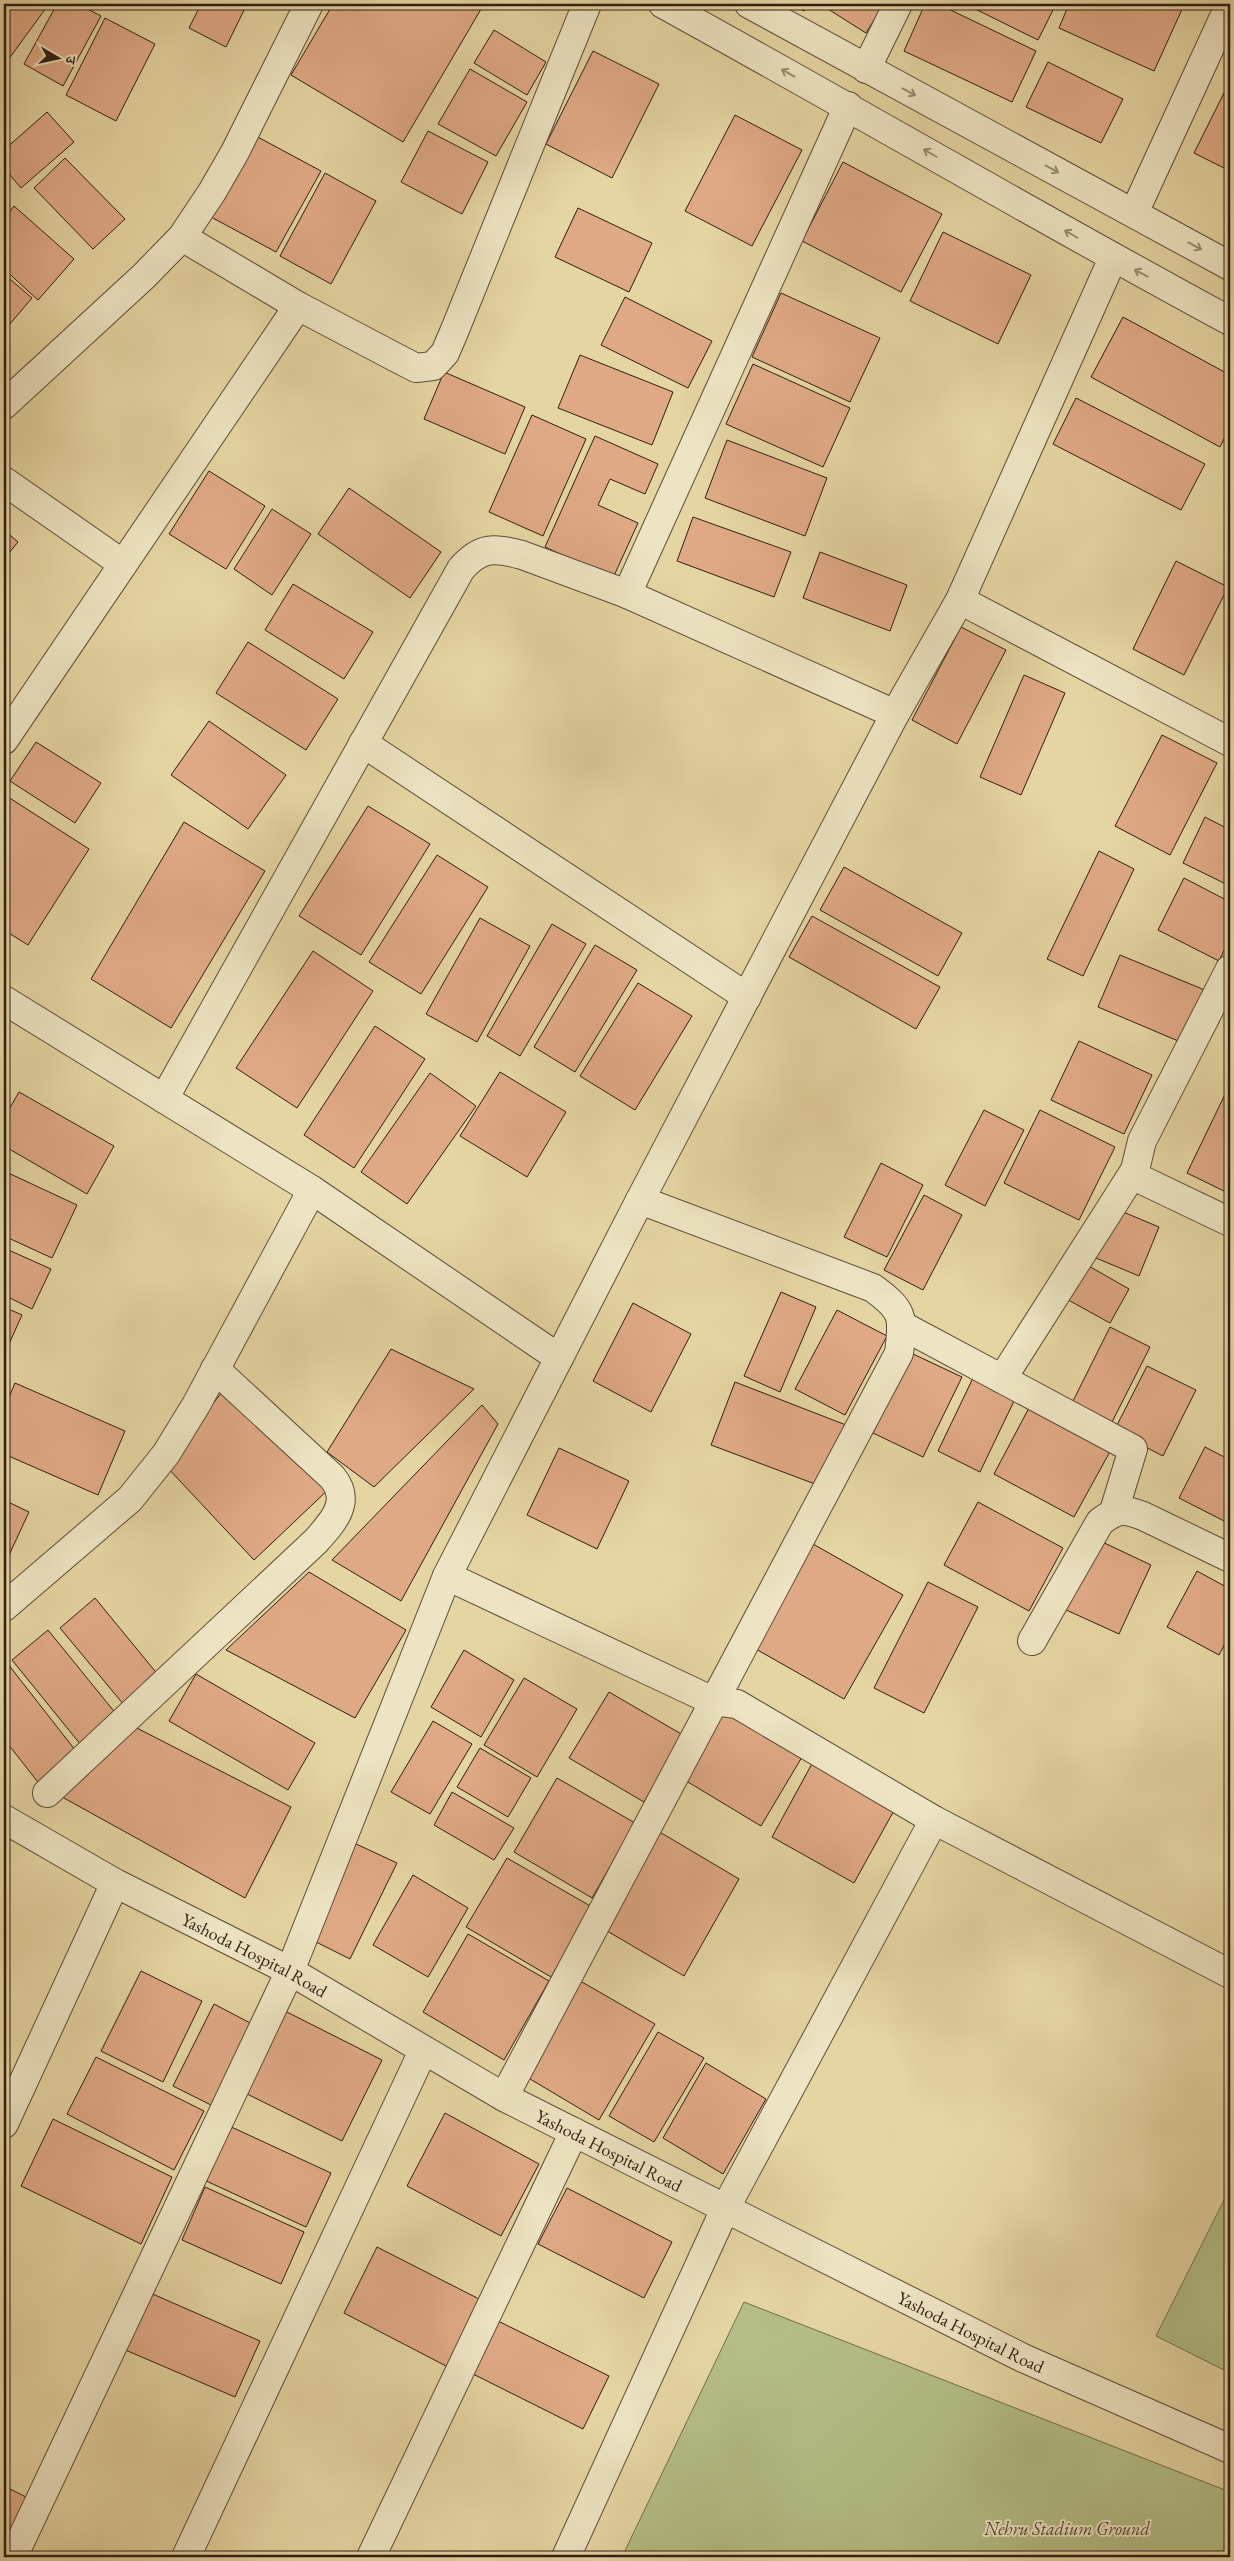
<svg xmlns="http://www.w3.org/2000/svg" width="1234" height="2561" viewBox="0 0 1234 2561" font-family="'EB Garamond','Noto Serif Devanagari',serif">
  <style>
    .green { fill: #b4bd85; stroke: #726e4c }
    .building { fill: #e0a985; stroke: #2f1e14 }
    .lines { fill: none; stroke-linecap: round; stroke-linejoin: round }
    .minor-casing { stroke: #5c4c38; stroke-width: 30 }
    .tertiary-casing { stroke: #5c4c38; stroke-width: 30 }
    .minor { stroke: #eee4c3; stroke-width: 28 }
    .tertiary { stroke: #eee4c3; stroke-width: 28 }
    .oneway { stroke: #988b74 }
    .labels { text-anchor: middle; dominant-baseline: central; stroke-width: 4; stroke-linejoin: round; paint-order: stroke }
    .street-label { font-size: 18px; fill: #2f1e14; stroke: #eee4c3 }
    .park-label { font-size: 18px; font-style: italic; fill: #504630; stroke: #eee4c3 }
  </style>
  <rect width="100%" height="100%" fill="#e5d5a2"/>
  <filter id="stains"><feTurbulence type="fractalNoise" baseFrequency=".004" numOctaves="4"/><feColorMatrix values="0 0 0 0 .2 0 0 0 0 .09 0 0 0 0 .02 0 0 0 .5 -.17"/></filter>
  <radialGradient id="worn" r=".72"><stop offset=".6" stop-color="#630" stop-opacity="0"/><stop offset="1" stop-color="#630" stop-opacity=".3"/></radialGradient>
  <g class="green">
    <polygon points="1230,2188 1230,2373 1156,2336"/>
    <polygon points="744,2302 1230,2492 1230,2557 622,2557"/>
  </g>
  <g class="building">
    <polygon points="4,4 49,4 8,60 4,57"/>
    <polygon points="57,4 78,4 101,16 63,86 24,64"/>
    <polygon points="201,4 247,4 226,47 189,28"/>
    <polygon points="333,4 484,4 403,142 291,75"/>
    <polygon points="793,4 808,4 804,11"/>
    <polygon points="820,4 884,4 866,33"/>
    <polygon points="925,4 938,4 1036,51 1012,102 904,51"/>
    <polygon points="965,4 1056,4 1038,40"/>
    <polygon points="1069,4 1181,4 1184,5 1154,71 1059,28"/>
    <polygon points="105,18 155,44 116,121 66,95"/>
    <polygon points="494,30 546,62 527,95 474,63"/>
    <polygon points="593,51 659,84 612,178 546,144"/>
    <polygon points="1048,62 1123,99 1101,143 1026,107"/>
    <polygon points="470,69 527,102 496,156 438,124"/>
    <polygon points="1230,81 1230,171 1194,153"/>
    <polygon points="47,112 74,142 21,188 4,168 4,150"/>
    <polygon points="735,115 802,150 752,246 685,211"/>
    <polygon points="428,131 488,162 462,214 401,182"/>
    <polygon points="254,135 321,171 276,252 211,217"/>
    <polygon points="65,158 125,219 93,249 34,188"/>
    <polygon points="843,162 942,214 901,292 802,241"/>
    <polygon points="325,173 376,201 331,284 280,256"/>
    <polygon points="14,206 74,259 38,300 4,269 4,219"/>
    <polygon points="578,208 652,243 629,292 555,257"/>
    <polygon points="943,232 1031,275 998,344 910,301"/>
    <polygon points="4,274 32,298 4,331"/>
    <polygon points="781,293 880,338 850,402 752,357"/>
    <polygon points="625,297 712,341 688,388 601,345"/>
    <polygon points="1123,317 1230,375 1230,427 1220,447 1091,377"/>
    <polygon points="580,355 673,392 652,445 558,408"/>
    <polygon points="753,364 850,408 823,467 726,424"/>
    <polygon points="444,372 525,407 505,454 424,419"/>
    <polygon points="1076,398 1205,464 1181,510 1053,444"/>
    <polygon points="532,415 586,439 543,536 489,512"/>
    <polygon points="595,436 658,464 645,494 610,479 598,505 638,523 613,578 545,547"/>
    <polygon points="727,440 827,478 805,536 705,498"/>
    <polygon points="209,471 265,506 226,569 169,534"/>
    <polygon points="349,488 441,552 410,598 318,534"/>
    <polygon points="272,509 311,534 272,595 234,569"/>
    <polygon points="693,517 791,552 774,597 677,561"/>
    <polygon points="4,530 18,542 4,559"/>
    <polygon points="820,552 907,585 890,631 803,598"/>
    <polygon points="1176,561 1228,587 1184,675 1133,649"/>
    <polygon points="293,584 373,632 344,679 265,630"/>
    <polygon points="961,627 1006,650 957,744 912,720"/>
    <polygon points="248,642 338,699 306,750 216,693"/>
    <polygon points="1024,675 1065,693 1021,795 980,777"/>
    <polygon points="209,721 286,775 248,829 171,775"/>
    <polygon points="1162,735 1217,763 1170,855 1115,826"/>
    <polygon points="36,742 101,783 75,823 10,781"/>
    <polygon points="5,795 89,849 28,945 4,930"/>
    <polygon points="368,806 430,844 361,955 299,916"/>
    <polygon points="1205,817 1230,830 1230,886 1183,863"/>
    <polygon points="184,822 265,871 171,1028 91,979"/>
    <polygon points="1099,851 1134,869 1083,976 1047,959"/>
    <polygon points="437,855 488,887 421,994 369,962"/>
    <polygon points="844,867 962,933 938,976 820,910"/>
    <polygon points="1184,878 1230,902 1230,938 1219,961 1158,930"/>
    <polygon points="812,916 940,987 916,1029 789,957"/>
    <polygon points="480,918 530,946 477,1042 426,1014"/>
    <polygon points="552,924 586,944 520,1056 487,1036"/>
    <polygon points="595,945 637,970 575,1072 534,1047"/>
    <polygon points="313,951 373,991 297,1108 236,1068"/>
    <polygon points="1120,955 1212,993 1190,1046 1098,1007"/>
    <polygon points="638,983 692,1016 635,1110 580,1076"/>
    <polygon points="375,1026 425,1059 354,1168 304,1135"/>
    <polygon points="1079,1041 1152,1075 1124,1134 1051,1100"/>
    <polygon points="500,1072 566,1112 527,1177 460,1136"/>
    <polygon points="430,1073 476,1106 407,1204 361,1172"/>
    <polygon points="1230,1084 1230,1188 1228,1193 1187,1173"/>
    <polygon points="19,1092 114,1146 87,1194 4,1146 4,1118"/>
    <polygon points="984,1110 1024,1130 985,1206 945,1185"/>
    <polygon points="1040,1110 1115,1147 1079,1220 1004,1183"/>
    <polygon points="881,1163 923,1185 887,1257 844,1237"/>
    <polygon points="4,1171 77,1205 52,1258 4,1236"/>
    <polygon points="924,1195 962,1215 923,1290 884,1270"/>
    <polygon points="1116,1209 1159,1227 1139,1276 1096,1258"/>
    <polygon points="4,1248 51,1269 32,1309 4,1295"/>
    <polygon points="1080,1261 1129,1289 1110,1323 1061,1296"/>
    <polygon points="781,1292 816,1307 780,1392 744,1376"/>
    <polygon points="633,1303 691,1334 651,1412 593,1381"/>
    <polygon points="4,1307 22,1315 4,1355"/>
    <polygon points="837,1310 887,1336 845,1415 795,1389"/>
    <polygon points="1110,1327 1150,1347 1108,1430 1069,1409"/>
    <polygon points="391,1349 474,1389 374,1487 327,1452"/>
    <polygon points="911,1353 962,1377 923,1457 873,1433"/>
    <polygon points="1147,1366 1196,1390 1163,1456 1114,1431"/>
    <polygon points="973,1378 1015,1399 980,1472 938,1451"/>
    <polygon points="735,1382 846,1425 823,1487 711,1445"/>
    <polygon points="15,1383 125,1431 98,1495 4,1454 4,1409"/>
    <polygon points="222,1392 332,1486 254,1560 165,1465"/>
    <polygon points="1031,1404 1112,1448 1074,1517 994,1474"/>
    <polygon points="482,1405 498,1424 401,1601 332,1560"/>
    <polygon points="1205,1447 1230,1460 1230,1524 1179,1498"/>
    <polygon points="559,1448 629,1481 597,1549 527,1515"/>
    <polygon points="4,1500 29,1512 4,1566"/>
    <polygon points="978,1502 1063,1548 1029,1611 944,1565"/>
    <polygon points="1096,1539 1151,1565 1119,1634 1064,1609"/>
    <polygon points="813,1544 903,1595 844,1699 754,1648"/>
    <polygon points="1197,1571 1230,1589 1230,1634 1219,1655 1167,1627"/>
    <polygon points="309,1572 406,1630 355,1718 226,1650"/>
    <polygon points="928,1582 978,1607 924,1713 874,1688"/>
    <polygon points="95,1598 164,1682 129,1711 60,1628"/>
    <polygon points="48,1630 117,1715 81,1745 12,1660"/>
    <polygon points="464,1650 514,1680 481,1737 431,1707"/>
    <polygon points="4,1659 79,1755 41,1786 4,1739"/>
    <polygon points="196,1674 315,1743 288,1790 169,1721"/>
    <polygon points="524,1678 577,1709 537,1777 484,1745"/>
    <polygon points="609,1692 683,1735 644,1802 569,1758"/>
    <polygon points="724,1710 802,1757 761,1826 683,1779"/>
    <polygon points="433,1721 472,1744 430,1814 391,1792"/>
    <polygon points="129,1724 291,1807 245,1898 53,1792"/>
    <polygon points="480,1748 531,1778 508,1817 457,1787"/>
    <polygon points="814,1760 897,1805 854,1883 772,1837"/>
    <polygon points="557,1778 635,1823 592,1898 514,1852"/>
    <polygon points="452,1792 514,1828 494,1860 434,1825"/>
    <polygon points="658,1831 739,1879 684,1976 602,1928"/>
    <polygon points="354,1843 397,1863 350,1959 308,1938"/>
    <polygon points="507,1858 592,1907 551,1977 466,1927"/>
    <polygon points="413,1875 468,1908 428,1977 373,1945"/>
    <polygon points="468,1934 549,1981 504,2060 423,2012"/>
    <polygon points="141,1971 202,2001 163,2082 101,2051"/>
    <polygon points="575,1978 655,2024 599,2120 520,2073"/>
    <polygon points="214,2004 254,2025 213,2106 173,2086"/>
    <polygon points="277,2007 382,2060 342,2141 237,2089"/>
    <polygon points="658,2032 704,2058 654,2142 609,2116"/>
    <polygon points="96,2057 204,2111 174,2170 67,2114"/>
    <polygon points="706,2063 766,2099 723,2174 663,2138"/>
    <polygon points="445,2113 539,2164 501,2236 407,2186"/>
    <polygon points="53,2119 172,2177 141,2244 21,2186"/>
    <polygon points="227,2125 331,2173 306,2227 202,2179"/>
    <polygon points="205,2187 304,2232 281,2284 182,2240"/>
    <polygon points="567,2188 672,2242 644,2298 538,2244"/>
    <polygon points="377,2247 481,2300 448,2367 344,2313"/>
    <polygon points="148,2292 260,2341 235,2397 123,2349"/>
    <polygon points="496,2320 609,2376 583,2429 471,2373"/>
    <polygon points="4,2486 28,2498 4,2548"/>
  </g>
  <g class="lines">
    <g class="minor-casing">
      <g id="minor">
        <polyline points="866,69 898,4"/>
        <polyline points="1134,213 1230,4"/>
        <polyline points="182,237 298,306 393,356 416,368 433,366 445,353 454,332 587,4"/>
        <polyline points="4,405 144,276 182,237 212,192 235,152 309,4"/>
        <polyline points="4,481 123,564"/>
        <polyline points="627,594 848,106"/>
        <polyline points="960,600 1230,742"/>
        <polyline points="4,740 298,306"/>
        <polyline points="363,743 747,997"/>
        <polyline points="1230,969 1142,1141 1135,1170 1140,1179 1230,1222"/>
        <polyline points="4,1000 312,1190 559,1358"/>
        <path d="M 164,1099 L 461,569 C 480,547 494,547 522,555 L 627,594 L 895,714"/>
        <polyline points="903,1326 1133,1449 1114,1511"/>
        <polyline points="1002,1379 1135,1170"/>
        <polyline points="447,1576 713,1701 737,1704 934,1820 1230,1974"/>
        <polyline points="4,1607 130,1499 166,1454 196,1405 312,1190"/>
        <path d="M 1032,1641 L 1100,1522 C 1117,1509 1123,1508 1143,1516 L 1230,1558"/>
        <path d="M 47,1793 L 316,1541 C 334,1521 352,1501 332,1477 L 215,1369"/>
        <path id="s1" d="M 4,1819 L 115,1883 L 290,1971 L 504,2097 L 1023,2358 L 1230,2449"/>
        <path d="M 504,2097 L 899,1353 C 904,1316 903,1310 873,1288 L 640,1200"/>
        <polyline points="4,2124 115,1883"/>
        <polyline points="13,2557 290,1971 447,1576 640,1200 895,714 960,600 1113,258"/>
        <polyline points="186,2557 423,2051"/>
        <polyline points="371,2557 574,2132"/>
        <polyline points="566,2557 725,2209 934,1820"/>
      </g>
    </g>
    <g class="tertiary-casing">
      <g id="tertiary">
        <path d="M 663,4 C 852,108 1039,218 1230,321"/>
        <polyline points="749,4 1230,266"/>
      </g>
    </g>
    <use href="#minor" class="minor"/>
    <use href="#tertiary" class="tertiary"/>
  </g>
  <defs><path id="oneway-shaft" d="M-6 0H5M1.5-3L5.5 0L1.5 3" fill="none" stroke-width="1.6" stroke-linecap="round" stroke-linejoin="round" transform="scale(1.25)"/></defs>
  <g class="oneway">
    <use href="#oneway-shaft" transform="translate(788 73) rotate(-151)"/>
    <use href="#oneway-shaft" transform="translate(909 92) rotate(28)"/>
    <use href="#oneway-shaft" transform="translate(930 153) rotate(-150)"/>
    <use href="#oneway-shaft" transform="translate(1052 169) rotate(28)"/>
    <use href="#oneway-shaft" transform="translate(1071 234) rotate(-150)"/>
    <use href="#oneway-shaft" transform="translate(1195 246) rotate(29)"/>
    <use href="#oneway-shaft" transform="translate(1141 273) rotate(-152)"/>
  </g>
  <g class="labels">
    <g class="street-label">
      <text stroke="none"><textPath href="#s1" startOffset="285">Yashoda Hospital Road</textPath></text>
      <text stroke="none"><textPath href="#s1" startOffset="690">Yashoda Hospital Road</textPath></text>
      <text stroke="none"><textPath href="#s1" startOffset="1095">Yashoda Hospital Road</textPath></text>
    </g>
    <g class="park-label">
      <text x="1067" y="2528">Nehru Stadium Ground</text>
    </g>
  </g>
  <rect width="1234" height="2561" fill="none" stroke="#e5d5a2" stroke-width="20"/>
  <rect x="5" y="5" width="1224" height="2551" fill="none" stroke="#2f1e14" stroke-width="2.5"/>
  <rect x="10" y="10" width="1214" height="2541" fill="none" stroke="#2f1e14"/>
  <g transform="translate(58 58) rotate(99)" stroke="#eee4c3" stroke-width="4" paint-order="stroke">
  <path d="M0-4L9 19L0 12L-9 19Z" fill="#2f1e14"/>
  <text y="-8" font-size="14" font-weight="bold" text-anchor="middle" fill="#2f1e14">उ</text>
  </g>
  <rect width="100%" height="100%" filter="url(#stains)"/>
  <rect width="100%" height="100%" fill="url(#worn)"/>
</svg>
